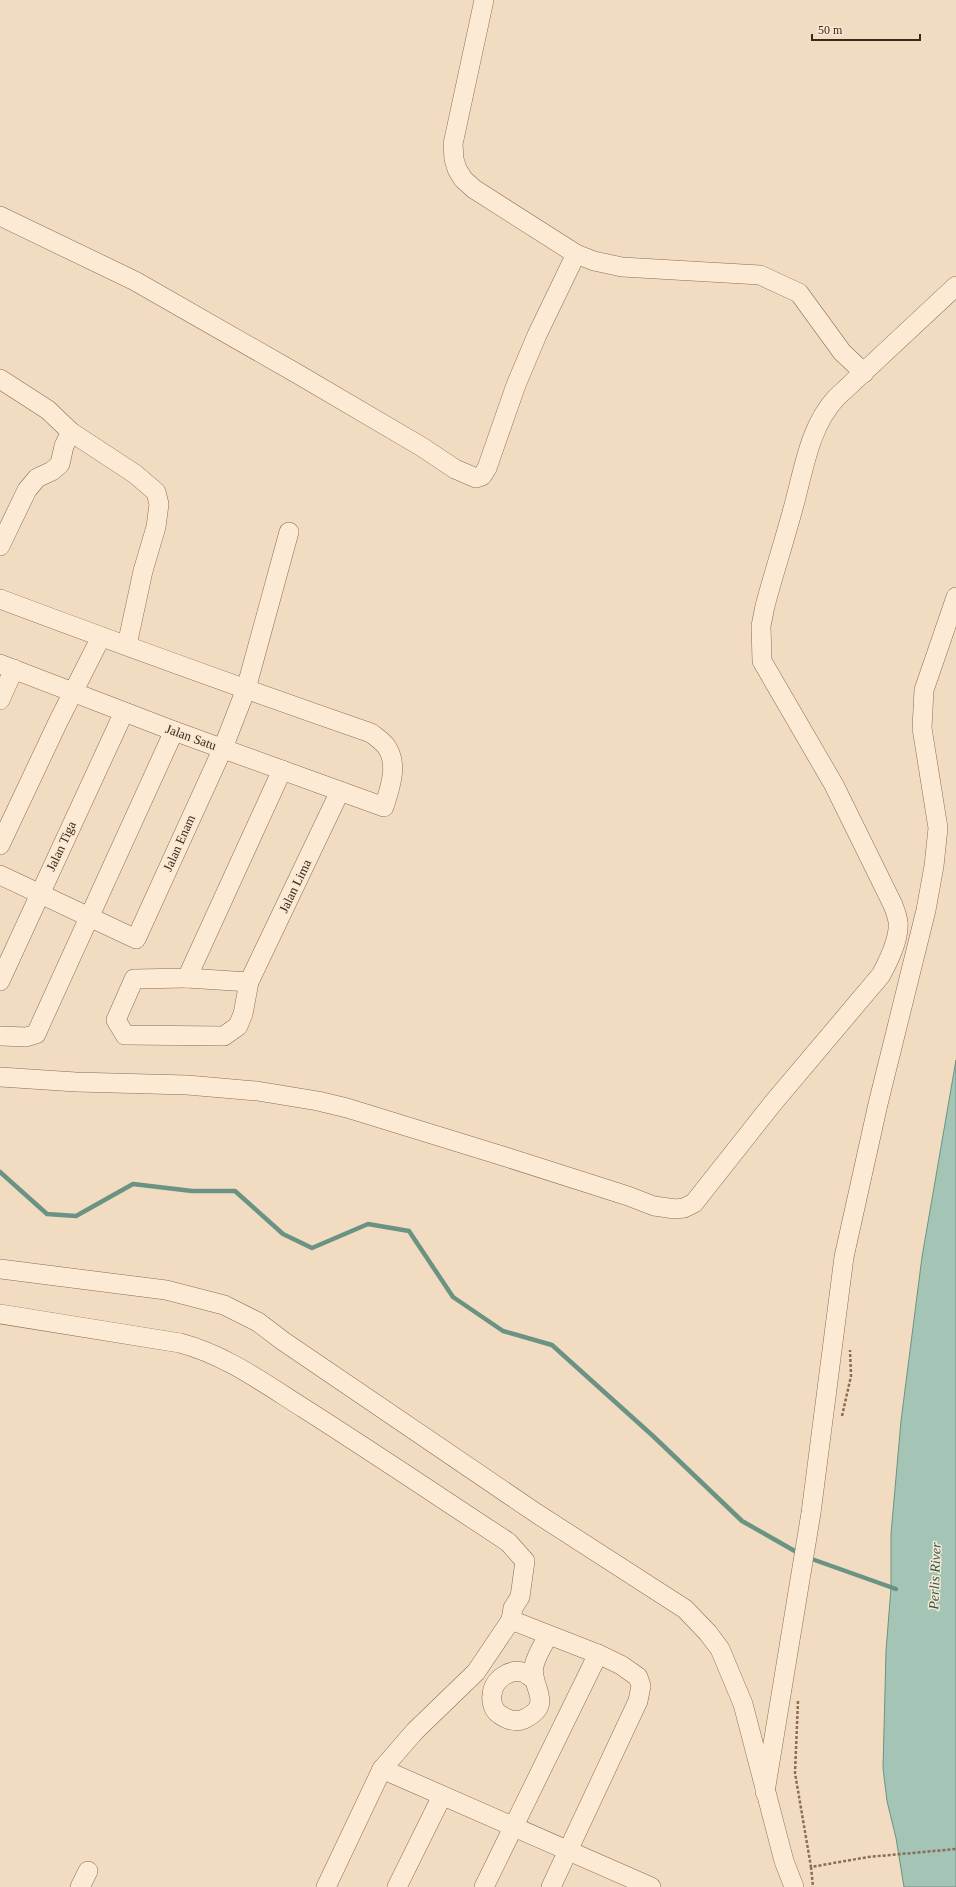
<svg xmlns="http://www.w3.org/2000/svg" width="956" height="1887" viewBox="0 0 956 1887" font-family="'Times New Roman',serif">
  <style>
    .water { fill: #a4c4b6; stroke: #6a9383 }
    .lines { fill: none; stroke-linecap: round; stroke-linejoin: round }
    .stream { stroke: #6a9383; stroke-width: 4.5 }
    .minor-casing { stroke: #8d6b56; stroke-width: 20 }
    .path { stroke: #8d6b56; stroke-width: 2.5; stroke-dasharray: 3 2; stroke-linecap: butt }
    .minor { stroke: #fcead5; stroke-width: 19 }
    .labels { text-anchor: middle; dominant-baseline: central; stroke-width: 3; stroke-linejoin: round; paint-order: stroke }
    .street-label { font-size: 13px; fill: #3c271c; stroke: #f9e7d1 }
    .water-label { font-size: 14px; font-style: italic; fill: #2a5d52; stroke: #f9e7d1 }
  </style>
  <rect width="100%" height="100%" fill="#f2dcc1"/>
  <polygon class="water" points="956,1060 956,1887 904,1887 896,1838 887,1801 883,1768 886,1651 891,1588 891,1534 901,1421 922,1257"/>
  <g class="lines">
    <g class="stream">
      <polyline points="0,1172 47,1214 76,1216 133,1184 192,1191 235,1191 283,1234 312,1248 368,1224 409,1231 453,1297 503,1331 552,1345 653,1436 742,1521 800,1554"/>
      <polyline points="809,1558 896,1589"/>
    </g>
    <g class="minor-casing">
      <g id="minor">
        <polyline points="484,0 453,144 454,159 457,169 463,179 474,189 576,254 594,261 622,267 760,275 799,293 842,352 864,373"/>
        <polyline points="0,216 135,281 296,373 422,447 455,469 476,478 482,476 487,468 516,385 537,335 576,254"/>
        <polyline points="0,379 48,410 71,432 135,474 156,492 159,504 156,527 143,571 127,645"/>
        <polyline points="0,546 27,490 37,478 52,471 60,464 64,446 71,432"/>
        <path d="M 0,599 C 123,645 247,690 371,733 C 376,737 382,741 386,746 C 399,764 390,788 384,807 L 174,731 L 0,664"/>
        <polyline points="0,700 14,669"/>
        <polyline points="282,770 187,978 134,979 116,1020 125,1035 224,1036 238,1026 243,1014 249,982 340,791"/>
        <polyline points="0,845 58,722 101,637"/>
        <polyline points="0,875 136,939 223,748 246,689 289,532"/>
        <polyline points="187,978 249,982"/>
        <polyline points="0,981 124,712"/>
        <polyline points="0,1036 26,1037 36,1034 174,731"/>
        <path d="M 0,1077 L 76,1082 L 187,1085 L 257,1091 L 318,1101 L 347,1108 L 506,1157 L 628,1196 L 654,1206 L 675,1209 L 684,1208 L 694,1203 L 773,1103 L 881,975 C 889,960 900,938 898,921 C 897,916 895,910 893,905 L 834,785 L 762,661 L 761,626 L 765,606 C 774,572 785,539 794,505 C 804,468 810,426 836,398 L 956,286"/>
        <polyline points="0,1269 166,1290 224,1305 258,1322 283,1341 536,1513 685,1609 708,1633 720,1649 743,1704 784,1861 794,1887"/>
        <path d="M 0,1314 L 180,1343 C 226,1355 265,1384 305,1409 C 374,1453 441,1498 508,1542 L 525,1561 L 520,1597 L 513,1608 L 511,1620 L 476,1672 L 415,1731 L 382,1769 L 326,1887"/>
        <polyline points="511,1620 598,1654 621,1665 638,1677 641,1686 638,1701 551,1887"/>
        <path d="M 535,1680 C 532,1678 528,1675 525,1673 C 510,1667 493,1680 492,1695 C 491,1701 493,1710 499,1714 C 506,1719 515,1723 524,1719 C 556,1704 529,1686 534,1666 C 536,1656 543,1645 548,1636"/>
        <polyline points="382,1769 651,1887"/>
        <polyline points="765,1792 811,1513 844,1257 878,1104 926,910 934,866 938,828 922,728 924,690 956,597"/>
        <polyline points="80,1887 88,1871"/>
        <polyline points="397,1887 442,1796"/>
        <polyline points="484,1887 598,1654"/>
      </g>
    </g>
    <g class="path">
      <polyline points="842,1416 851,1376 850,1350"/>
      <polyline points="798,1701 795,1773 811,1867 868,1857 956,1849"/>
      <polyline points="811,1867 813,1887"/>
    </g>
    <use href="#minor" class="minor"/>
  </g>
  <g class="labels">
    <g class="street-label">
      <text transform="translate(191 737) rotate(20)">Jalan Satu</text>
      <text transform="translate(179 843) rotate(-66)">Jalan Enam</text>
      <text transform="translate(61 846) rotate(-65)">Jalan Tiga</text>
      <text transform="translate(295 886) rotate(-64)">Jalan Lima</text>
    </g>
    <g class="water-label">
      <text transform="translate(935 1576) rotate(-88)">Perlis River</text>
    </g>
  </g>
  <path d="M812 34v6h108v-6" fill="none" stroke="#3c271c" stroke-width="2"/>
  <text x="818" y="34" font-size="12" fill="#3c271c" stroke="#f9e7d1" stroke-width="3" paint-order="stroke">50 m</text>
</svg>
